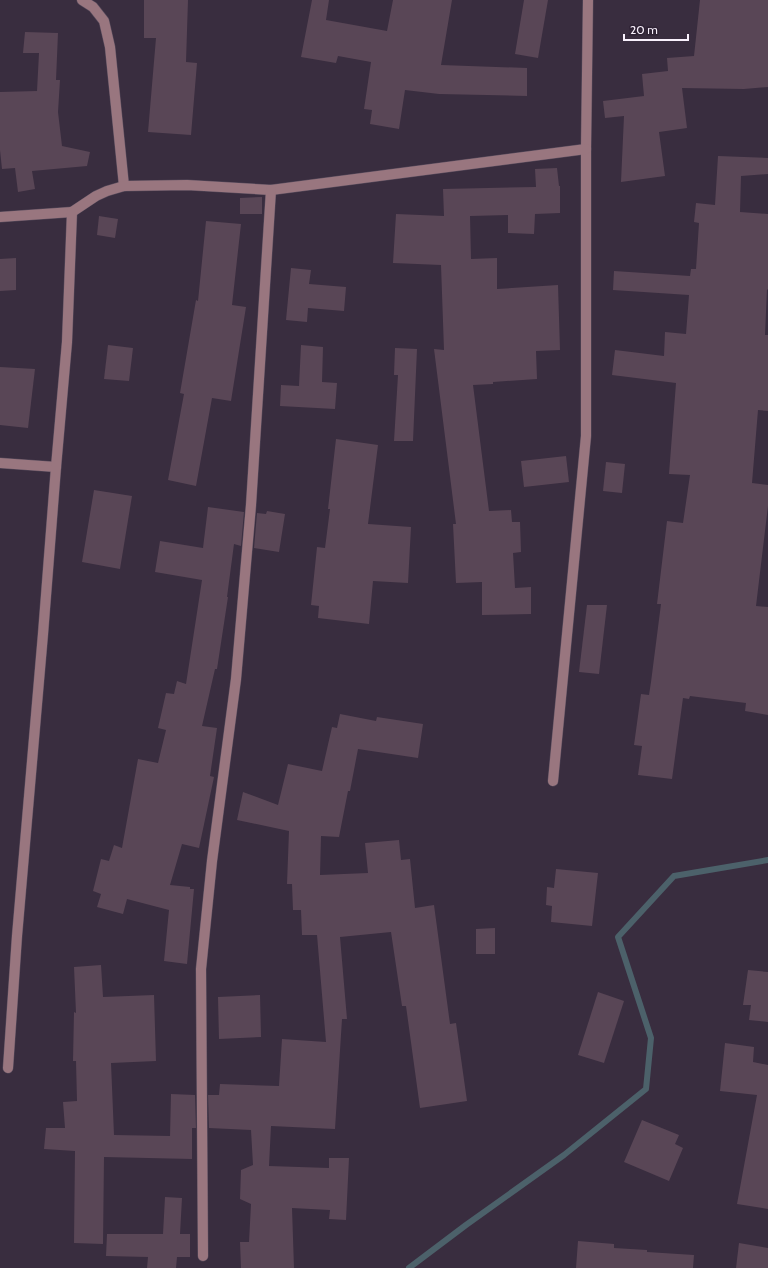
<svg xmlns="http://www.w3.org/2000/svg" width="768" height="1268" viewBox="0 0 768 1268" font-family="Cabin,sans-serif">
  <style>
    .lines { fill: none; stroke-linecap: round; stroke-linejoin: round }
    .stream { stroke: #4c616a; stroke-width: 6 }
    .building { fill: #594656 }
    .minor-casing { stroke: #584c5d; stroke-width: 11 }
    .minor { stroke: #99767f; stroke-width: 10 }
  </style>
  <rect width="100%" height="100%" fill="#392d3f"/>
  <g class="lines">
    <polyline class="stream" points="409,1268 466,1225 564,1155 646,1089 651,1038 618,937 674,876 768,860"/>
  </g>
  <g class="building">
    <polygon points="144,0 188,0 186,62 197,63 191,135 148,132 156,38 144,38"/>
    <polygon points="312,0 329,0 326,20 387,31 393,0 452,0 441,65 527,68 527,96 439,94 405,90 399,129 370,124 372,110 364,109 371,62 338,56 336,63 301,57"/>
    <polygon points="524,0 548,0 538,58 515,54"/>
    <polygon points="700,0 768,0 768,87 744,89 682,88 687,128 659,132 665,176 621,182 624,116 605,118 603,101 644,96 642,74 668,71 667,58 694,56"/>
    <polygon points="25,32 58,33 56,80 60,80 58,112 62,146 90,152 87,166 32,171 35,189 18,192 15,168 2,169 0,150 0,92 37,91 39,53 23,53"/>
    <polygon points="718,156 768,158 768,174 741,176 740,212 768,214 768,290 767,289 765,335 768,335 768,411 758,410 752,483 768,485 768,506 756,606 768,607 768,715 745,711 746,703 690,696 689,699 683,698 672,779 638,775 642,746 634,745 641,694 649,695 651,682 661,604 657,604 667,521 683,523 690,475 669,474 676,383 612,375 615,350 664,356 665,332 686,334 689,295 613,290 614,271 690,276 691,269 696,269 699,223 694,222 696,203 715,205"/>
    <polygon points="557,168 559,186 560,186 560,213 535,214 534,234 508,233 508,215 470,216 471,259 497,258 497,289 558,285 560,350 536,351 537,379 493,382 493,384 473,385 489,511 511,510 512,522 520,522 521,552 513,553 515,588 531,587 531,614 482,615 482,582 456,583 453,524 456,524 434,349 444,350 441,265 393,263 396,214 444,216 443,189 536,187 535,169"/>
    <polygon points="262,197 262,214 240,214 240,198"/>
    <polygon points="99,216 118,219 115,238 97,235"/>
    <polygon points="206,221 241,224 232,305 246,307 231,401 212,398 196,486 168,480 184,394 180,393 196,300 198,301"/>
    <polygon points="16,258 16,290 0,291 0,259"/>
    <polygon points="291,268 311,270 309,284 346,287 344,311 308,308 307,322 286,320"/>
    <polygon points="108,345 133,348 129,381 104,379"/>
    <polygon points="301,345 323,347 322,382 337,383 335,409 280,406 281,385 299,386"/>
    <polygon points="395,348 417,349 413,441 394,441 398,375 394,375"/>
    <polygon points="0,367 35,369 28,428 0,425"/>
    <polygon points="336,439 378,445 368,524 411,527 408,583 373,581 369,624 318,618 319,606 311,605 317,547 325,548 330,509 328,509"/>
    <polygon points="566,456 569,482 524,487 521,461"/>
    <polygon points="606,462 625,464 622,493 603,491"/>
    <polygon points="94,490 132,496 120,569 82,562"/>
    <polygon points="208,507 244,512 241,546 234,544 227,597 228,597 217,669 215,669 202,726 217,728 210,776 214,777 199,848 182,844 170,885 190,887 190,889 194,889 187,964 164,961 169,910 127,899 123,914 97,907 101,894 93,891 101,859 109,861 114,845 122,848 138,759 158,763 166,730 158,728 166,693 174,694 177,681 186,684 202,580 155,572 160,541 203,548"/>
    <polygon points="267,511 285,514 279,552 254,548 257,513 266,514"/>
    <polygon points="587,605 607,605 599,674 579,672"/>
    <polygon points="340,714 376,721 377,717 423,724 418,758 358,749 350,791 348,791 339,837 321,836 320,875 368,873 365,843 399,840 401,860 410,859 415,908 434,905 450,1024 456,1023 467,1101 420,1108 406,1006 402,1006 391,932 340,937 347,1019 342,1019 335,1129 271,1126 269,1166 329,1168 329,1158 349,1158 346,1220 329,1219 330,1210 292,1208 294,1268 241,1268 240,1242 249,1242 251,1204 240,1199 241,1170 253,1165 251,1130 209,1128 208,1095 219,1095 220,1084 279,1086 282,1039 326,1042 317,935 302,935 301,910 293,910 292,884 287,884 289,831 237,820 243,792 278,805 288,764 322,771 332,727 337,728"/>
    <polygon points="556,869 598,873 592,926 551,922 552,906 546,905 547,887 554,888"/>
    <polygon points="495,928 495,954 476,954 476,929"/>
    <polygon points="101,965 103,997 154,995 156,1061 111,1063 114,1135 170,1136 171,1094 195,1095 196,1128 192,1128 192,1159 104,1157 103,1244 74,1243 75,1151 44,1149 46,1128 65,1128 63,1102 77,1101 76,1061 73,1061 74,1012 76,1013 74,967"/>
    <polygon points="748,970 768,972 768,1022 749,1020 751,1005 743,1005"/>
    <polygon points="598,992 624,1001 604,1063 578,1055"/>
    <polygon points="260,995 261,1037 219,1039 218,997"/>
    <polygon points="725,1043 754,1047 753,1062 768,1065 768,1209 737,1204 757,1095 720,1091"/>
    <polygon points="642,1120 679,1135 675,1144 683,1148 669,1181 624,1162"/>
    <polygon points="165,1197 182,1198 180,1234 190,1234 190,1257 177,1257 176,1268 147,1268 148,1257 106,1256 107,1234 163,1234"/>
    <polygon points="578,1241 614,1244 614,1248 647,1250 647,1252 694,1255 693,1268 576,1268"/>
    <polygon points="739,1243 768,1248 768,1268 736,1268"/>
  </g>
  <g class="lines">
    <g class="minor-casing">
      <g id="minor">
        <polyline points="82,0 93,7 104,21 110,47 124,186"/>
        <polyline points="0,217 72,212"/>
        <polyline points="0,463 56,467"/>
        <polyline points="553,781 586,436 586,149 588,0"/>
        <polyline points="8,1068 17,936 43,634 56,467 67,342 72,212 96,196 107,191 124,186 187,185 271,190 586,149"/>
        <polyline points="203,1256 201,969 212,861 236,679 251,505 271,190"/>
      </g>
    </g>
    <use href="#minor" class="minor"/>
  </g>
  <path d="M624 34v6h64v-6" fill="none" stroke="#f9f1fd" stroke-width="2"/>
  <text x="630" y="34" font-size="12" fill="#f9f1fd" stroke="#2f2335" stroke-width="3" paint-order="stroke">20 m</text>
</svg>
